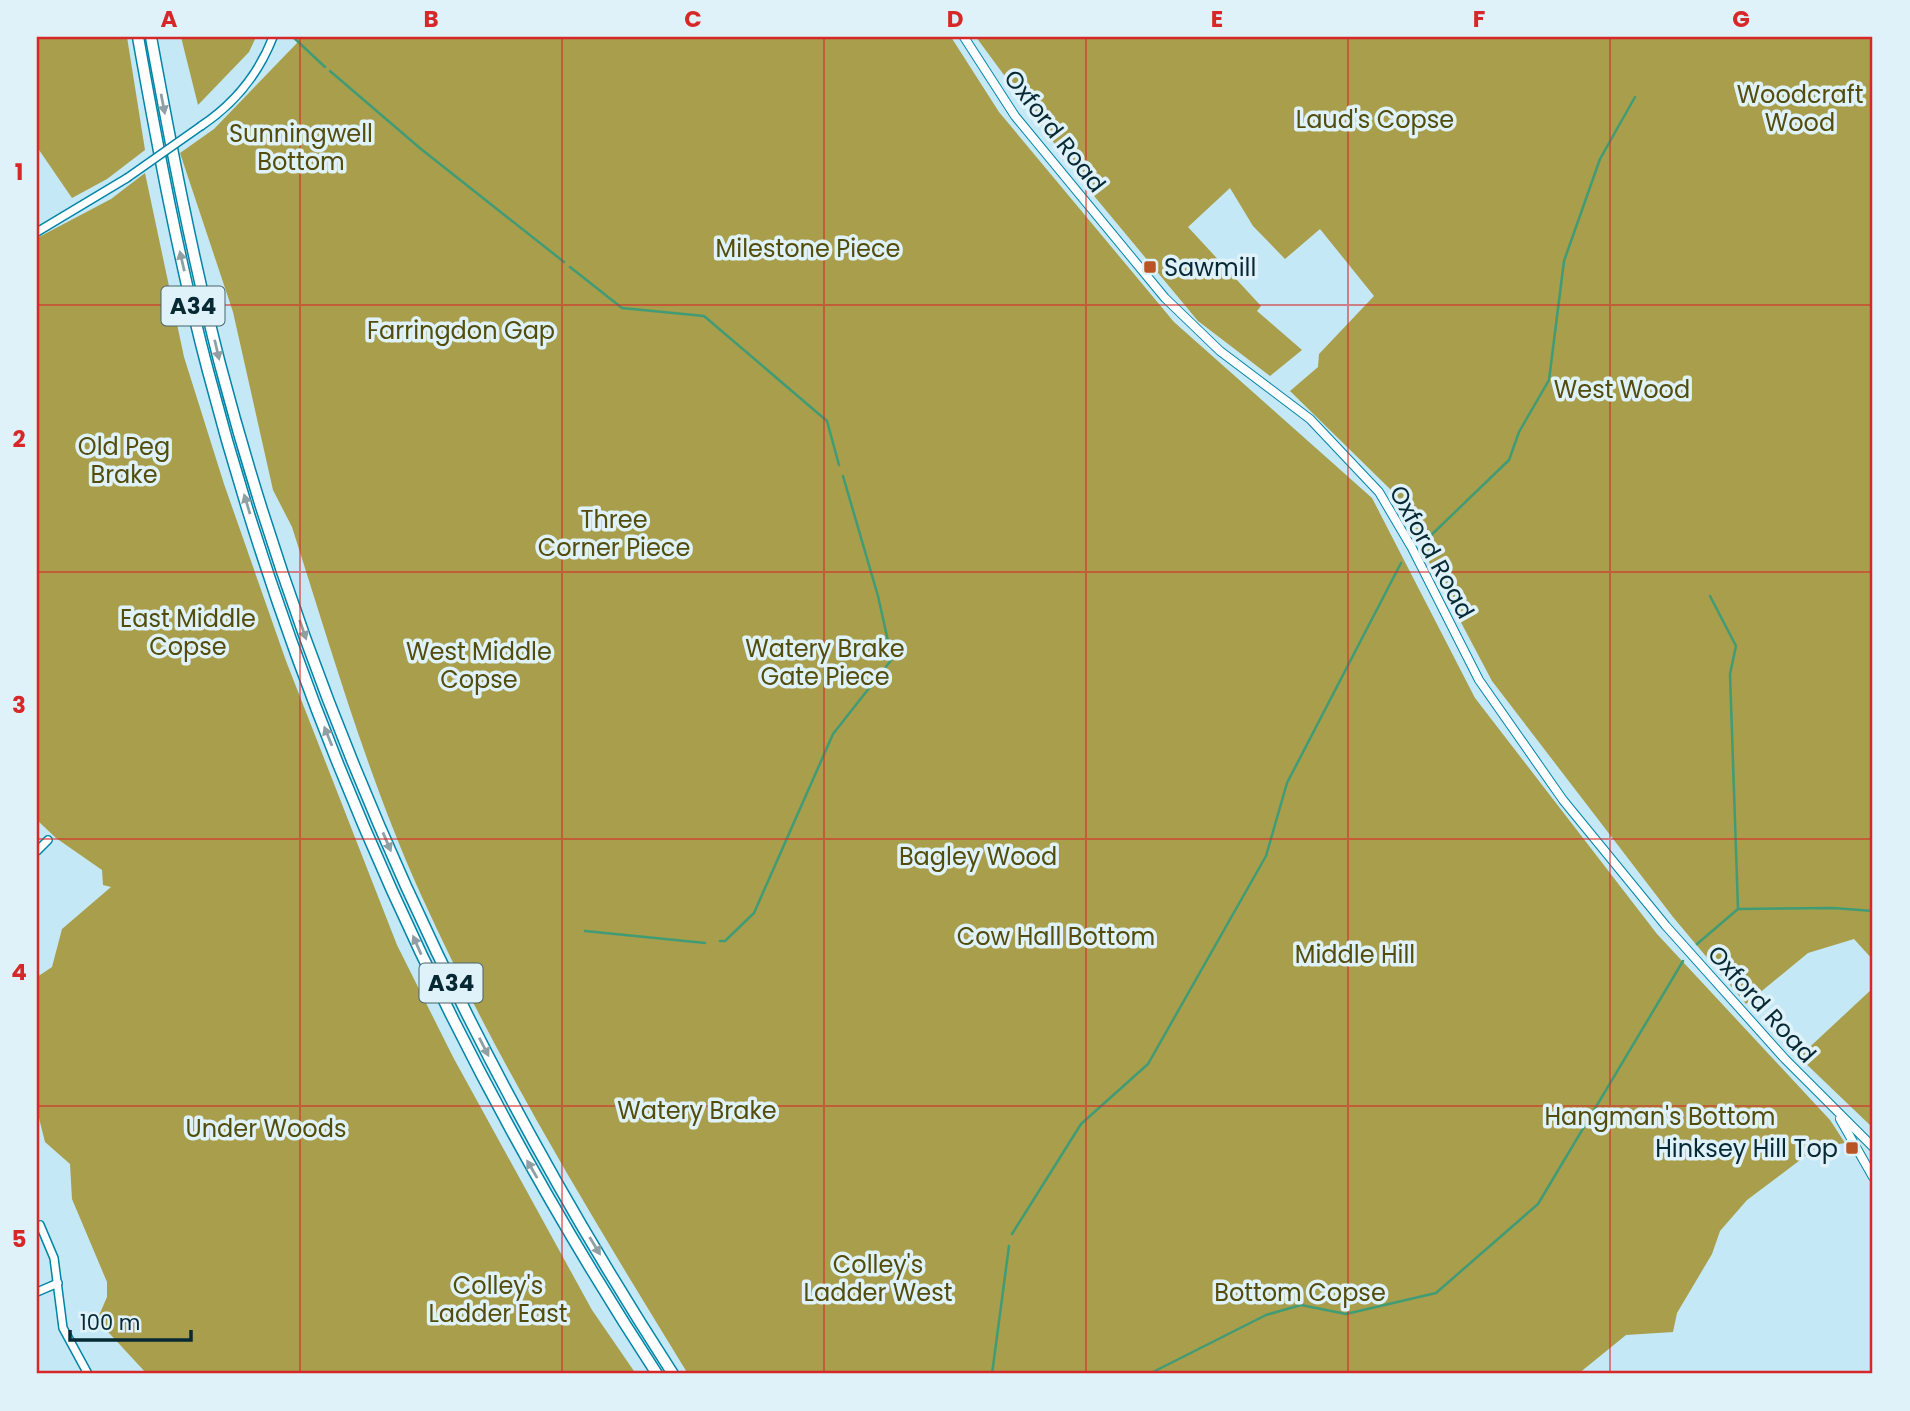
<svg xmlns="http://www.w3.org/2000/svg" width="1910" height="1411" viewBox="0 0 1910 1411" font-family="Poppins,sans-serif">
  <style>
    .forest { fill: #a89e4b }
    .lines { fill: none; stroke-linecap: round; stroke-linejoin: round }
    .stream { stroke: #419c76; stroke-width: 2.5 }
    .minor-casing { stroke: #0085a6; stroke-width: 10 }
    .tertiary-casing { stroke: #0085a6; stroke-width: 10 }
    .trunk-casing { stroke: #0085a6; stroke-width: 13 }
    .minor { stroke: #fff; stroke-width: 7 }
    .tertiary { stroke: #fff; stroke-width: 8 }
    .trunk { stroke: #fff; stroke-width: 10 }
    .minor-bridge-casing { stroke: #0085a6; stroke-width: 10; stroke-linecap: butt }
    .minor-bridge { stroke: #fff; stroke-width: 7 }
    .oneway { fill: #8f9fa4 }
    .grid { fill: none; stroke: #d62828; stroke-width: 2; stroke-opacity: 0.55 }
    .poi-dot { fill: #b95425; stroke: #e0f2f9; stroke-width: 2.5 }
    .labels { text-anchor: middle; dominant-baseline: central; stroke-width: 7; stroke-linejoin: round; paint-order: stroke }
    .shield { fill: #e0f2f9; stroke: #48656f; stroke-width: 2 }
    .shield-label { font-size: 23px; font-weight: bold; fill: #072934 }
    .park-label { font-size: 24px; fill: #534c0a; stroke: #e0f2f9 }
    .street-label { font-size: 24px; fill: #072934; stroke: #e0f2f9 }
    .poi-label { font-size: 24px; fill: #072934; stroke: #e0f2f9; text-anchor: start }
    .neatline { fill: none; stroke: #d62828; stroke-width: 2.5 }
    .grid-label { font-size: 23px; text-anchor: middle; font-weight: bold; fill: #d62828 }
  </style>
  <rect width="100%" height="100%" fill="#c4e8f6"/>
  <g class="forest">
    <polygon points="37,37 127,37 145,150 107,179 72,198 37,147"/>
    <polygon points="181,37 256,37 249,52 198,105"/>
    <path d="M 298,37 L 951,37 L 999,112 L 1174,322 L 1372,498 L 1475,698 L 1657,934 L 1830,1120 L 1845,1143 L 1816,1148 L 1747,1200 L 1720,1231 L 1712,1254 L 1677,1313 L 1673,1332 L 1626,1335 L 1578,1374 L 688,1374 C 593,1219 498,1064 422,897 C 368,778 332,652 292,527 L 273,490 L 233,312 L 180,153 L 214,129 L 297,43 Z"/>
    <polygon points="976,37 1873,37 1873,960 1854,939 1808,953 1746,1004 1673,917 1492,681 1391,490 1290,391 1318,367 1319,354 1374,296 1320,229 1285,259 1253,226 1230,188 1188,227 1261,306 1257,311 1302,350 1270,376 1198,321 1085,185"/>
    <polygon points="145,173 184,357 224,484 286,661 397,945 453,1057 592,1310 636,1374 147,1374 97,1320 107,1297 107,1282 72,1199 70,1164 45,1142 39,1118 37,977 52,967 62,929 111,887 103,885 102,870 56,838 37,820 37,238 111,199"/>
    <polygon points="1873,988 1873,1128 1799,1057"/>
  </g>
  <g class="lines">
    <g class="stream">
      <polyline points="293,37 325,67"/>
      <polyline points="330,71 421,149 564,262"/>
      <polyline points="570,267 622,308 704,316 827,421 839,465"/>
      <polyline points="1423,543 1509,460 1519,432 1549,380 1564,261 1600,159 1635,97"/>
      <polyline points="1738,909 1833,908 1873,911"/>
      <polyline points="585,931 705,943"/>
      <polyline points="720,941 725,941 754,913 833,734 892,659 878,596 843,476"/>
      <polyline points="1697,944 1738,909 1730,674 1736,646 1710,596"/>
      <polyline points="1012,1234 1081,1124 1148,1064 1266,856 1287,783 1401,563"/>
      <polyline points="992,1374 1009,1246"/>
      <polyline points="1096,1374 1099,1374"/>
      <polyline points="1149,1374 1266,1315 1301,1305 1346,1314 1436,1293 1538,1204 1683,961"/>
    </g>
    <g class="minor-casing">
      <g id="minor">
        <path d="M 201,126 C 234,104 259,73 273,37"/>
        <polyline points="37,232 127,178"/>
        <polyline points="37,851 48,840"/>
        <polyline points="40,1225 54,1258 63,1328 88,1374"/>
        <polyline points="37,1292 58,1283"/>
      </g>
    </g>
    <g class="tertiary-casing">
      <g id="tertiary">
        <polyline points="964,37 1015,116 1165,298 1220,351 1310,419 1379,492 1412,548 1479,680 1563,800 1666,926 1785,1059 1873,1147"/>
        <polyline points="1840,1119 1873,1177"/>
      </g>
    </g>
    <g class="trunk-casing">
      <g id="trunk">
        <path d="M 138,37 C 158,149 179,261 208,371 C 301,727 456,1066 657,1374"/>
        <path d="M 151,37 C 171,146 192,256 220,364 C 314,723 472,1063 673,1374"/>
      </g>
    </g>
    <use href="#minor" class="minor"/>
    <use href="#tertiary" class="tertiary"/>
    <use href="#trunk" class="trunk"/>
    <g class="minor-bridge-casing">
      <polyline id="minor-bridge" points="127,178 201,126"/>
    </g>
    <use href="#minor-bridge" class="minor-bridge"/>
  </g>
  <defs><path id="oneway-solid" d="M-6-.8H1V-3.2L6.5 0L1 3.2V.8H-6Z" transform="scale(1.75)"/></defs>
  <g class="oneway">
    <use href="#oneway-solid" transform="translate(163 104) rotate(79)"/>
    <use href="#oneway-solid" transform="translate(182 261) rotate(-103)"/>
    <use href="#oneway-solid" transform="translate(217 350) rotate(77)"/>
    <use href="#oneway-solid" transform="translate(247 504) rotate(-107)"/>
    <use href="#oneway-solid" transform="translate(303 630) rotate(71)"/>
    <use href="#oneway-solid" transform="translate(328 736) rotate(-112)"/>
    <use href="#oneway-solid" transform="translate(387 842) rotate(67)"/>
    <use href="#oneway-solid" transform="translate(417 945) rotate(-114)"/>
    <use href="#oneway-solid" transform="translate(484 1047) rotate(63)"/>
    <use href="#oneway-solid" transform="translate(532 1169) rotate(-120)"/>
    <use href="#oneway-solid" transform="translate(595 1246) rotate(59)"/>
  </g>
  <path class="grid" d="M 300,37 L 300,1374M 562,37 L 562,1374M 824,37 L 824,1374M 1086,37 L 1086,1374M 1348,37 L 1348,1374M 1610,37 L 1610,1374M 37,305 L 1873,305M 37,572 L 1873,572M 37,839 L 1873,839M 37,1106 L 1873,1106"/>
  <g class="poi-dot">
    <rect x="1143" y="260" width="14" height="14" rx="3.5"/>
    <rect x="1845" y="1141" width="14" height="14" rx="3.5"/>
  </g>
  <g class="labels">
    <g class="shield">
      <rect x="161.5" y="286.5" width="63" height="39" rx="5"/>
      <rect x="419.5" y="963.5" width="63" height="39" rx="5"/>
    </g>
    <g class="shield-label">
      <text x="193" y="306">A34</text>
      <text x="451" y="983">A34</text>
    </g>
    <g class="park-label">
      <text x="1800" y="94">Woodcraft<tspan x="1800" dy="28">Wood</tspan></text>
      <text x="1375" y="119">Laud's Copse</text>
      <text x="301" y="133">Sunningwell<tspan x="301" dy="28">Bottom</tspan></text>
      <text x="808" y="248">Milestone Piece</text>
      <text x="461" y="330">Farringdon Gap</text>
      <text x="1622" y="389">West Wood</text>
      <text x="124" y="446">Old Peg<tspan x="124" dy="28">Brake</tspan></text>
      <text x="614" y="519">Three<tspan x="614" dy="28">Corner Piece</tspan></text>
      <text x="188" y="618">East Middle<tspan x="188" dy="28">Copse</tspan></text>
      <text x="825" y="648">Watery Brake<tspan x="825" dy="28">Gate Piece</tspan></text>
      <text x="479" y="651">West Middle<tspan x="479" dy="28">Copse</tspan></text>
      <text x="978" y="856">Bagley Wood</text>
      <text x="1056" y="936">Cow Hall Bottom</text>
      <text x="1355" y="954">Middle Hill</text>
      <text x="697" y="1110">Watery Brake</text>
      <text x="1660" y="1116">Hangman's Bottom</text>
      <text x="266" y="1128">Under Woods</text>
      <text x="878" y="1264">Colley's<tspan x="878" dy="28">Ladder West</tspan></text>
      <text x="498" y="1285">Colley's<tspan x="498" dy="28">Ladder East</tspan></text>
      <text x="1300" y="1292">Bottom Copse</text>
    </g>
    <g class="street-label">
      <text transform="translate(1055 131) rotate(52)">Oxford Road</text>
      <text transform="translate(1432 552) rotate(61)">Oxford Road</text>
      <text transform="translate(1762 1004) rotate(48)">Oxford Road</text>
    </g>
    <g class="poi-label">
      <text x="1164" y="267">Sawmill</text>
      <text x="1838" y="1148" text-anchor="end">Hinksey Hill Top</text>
    </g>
  </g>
  <rect width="1910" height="1411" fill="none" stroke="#e0f2f9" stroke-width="77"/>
  <path d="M70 1330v10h121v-10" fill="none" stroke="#072934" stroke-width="3.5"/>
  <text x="80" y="1330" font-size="21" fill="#072934" stroke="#e0f2f9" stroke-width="5" paint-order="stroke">100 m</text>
  <rect x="38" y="38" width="1833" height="1334" class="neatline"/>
  <g class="grid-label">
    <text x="169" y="27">A</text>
    <text x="431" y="27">B</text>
    <text x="693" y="27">C</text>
    <text x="955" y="27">D</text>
    <text x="1217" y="27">E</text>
    <text x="1479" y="27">F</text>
    <text x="1741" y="27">G</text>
    <text x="19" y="180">1</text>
    <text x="19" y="447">2</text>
    <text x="19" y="713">3</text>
    <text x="19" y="980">4</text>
    <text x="19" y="1247">5</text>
  </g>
</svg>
